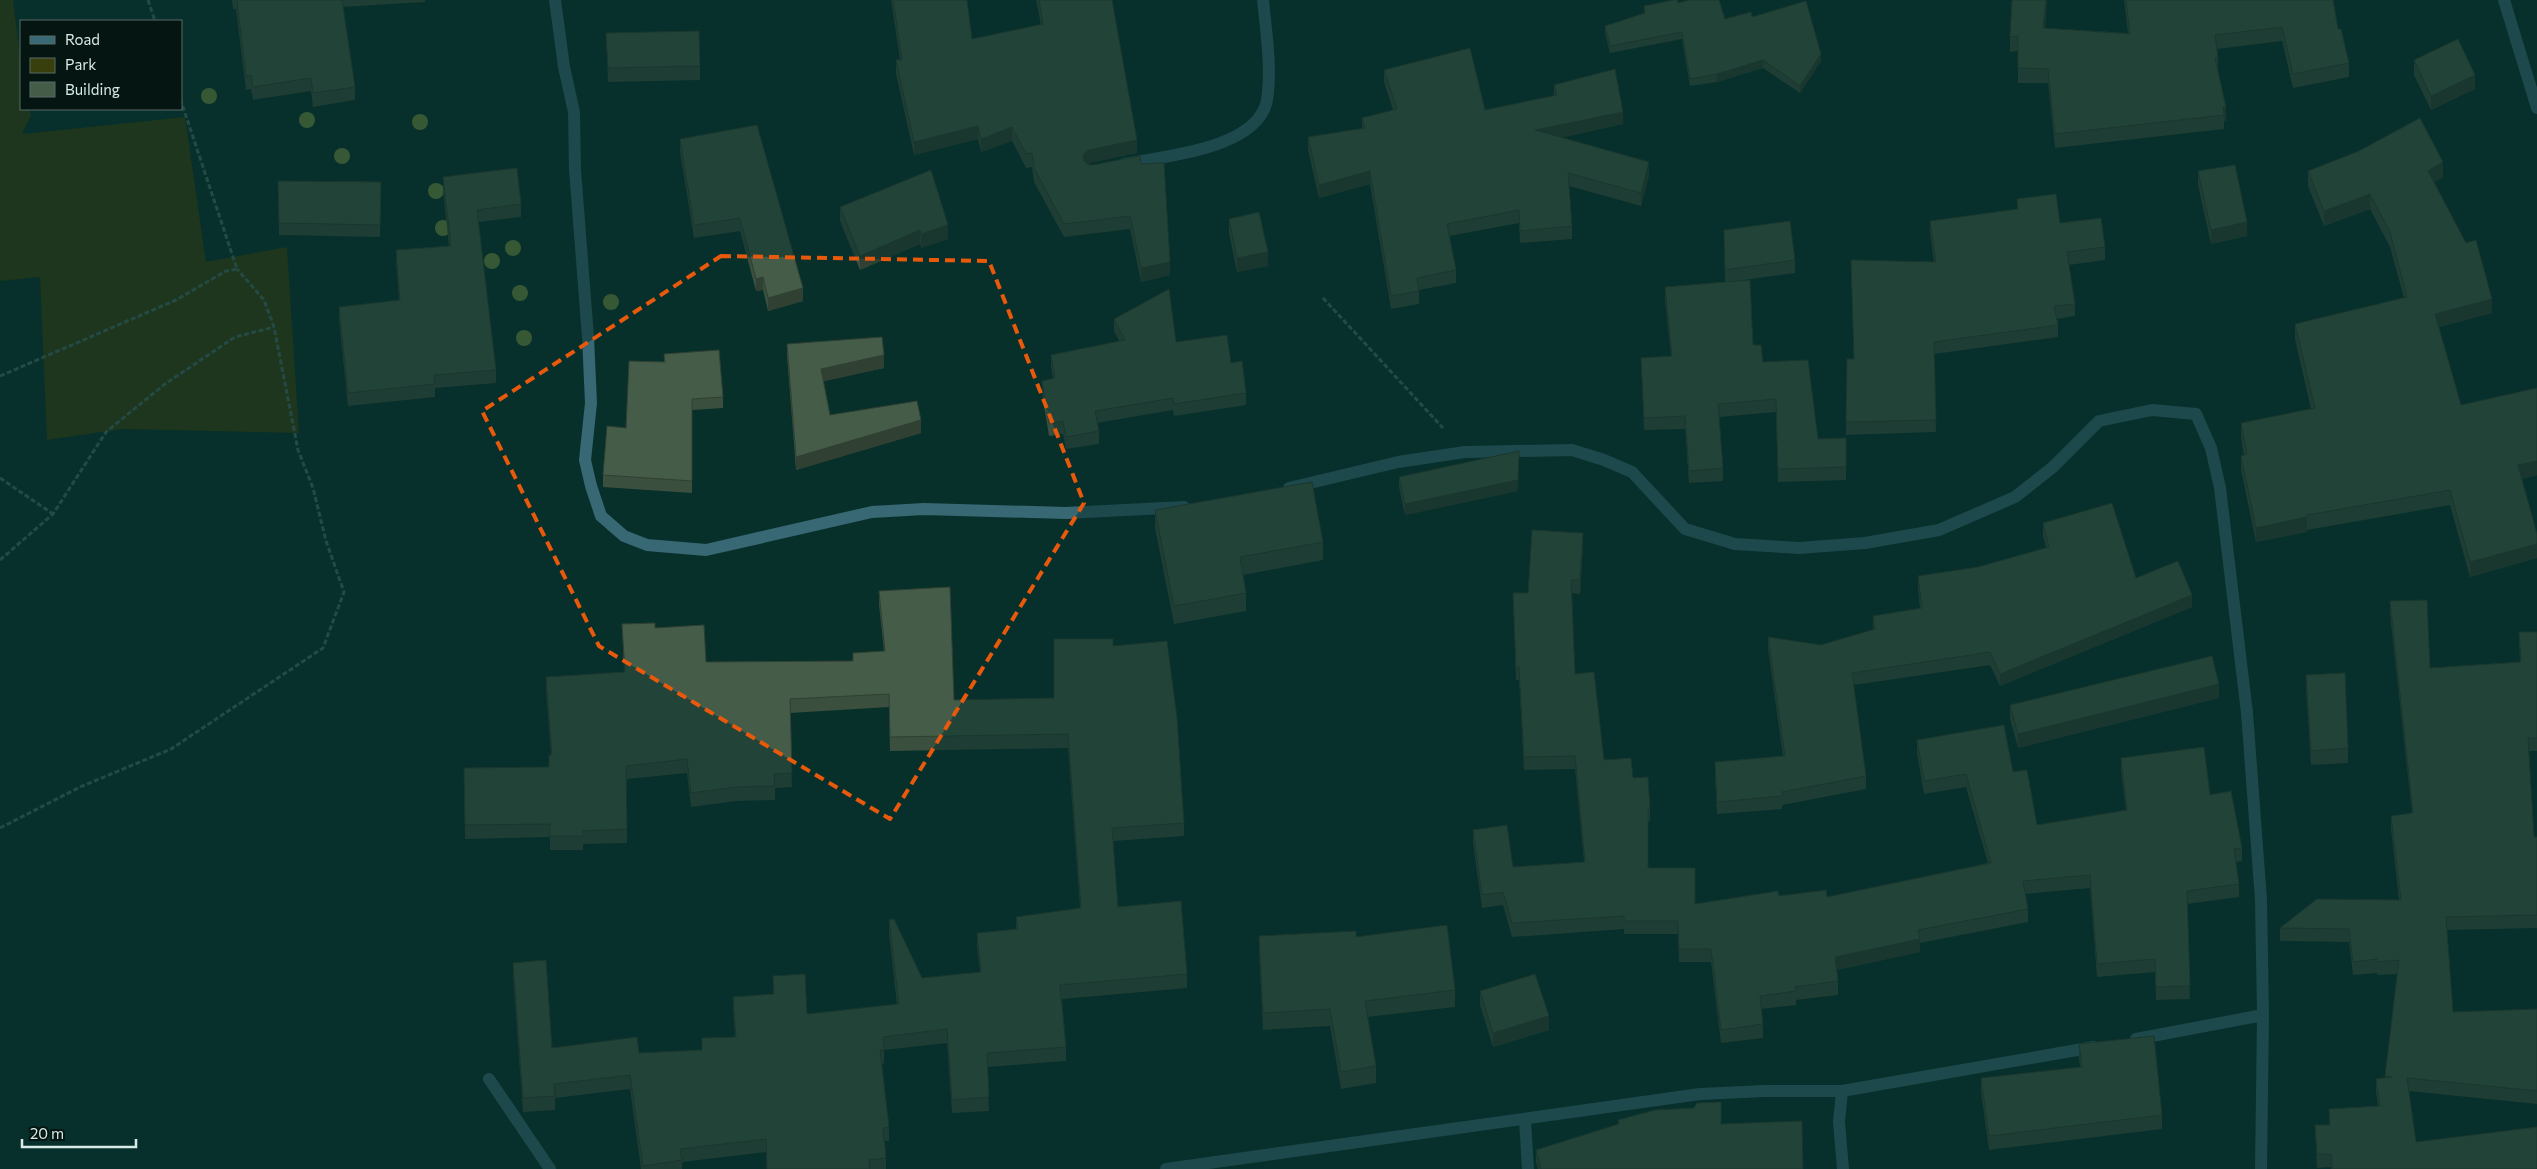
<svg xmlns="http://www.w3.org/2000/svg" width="2537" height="1169" viewBox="0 0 2537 1169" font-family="Commissioner,sans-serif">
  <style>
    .green { fill: #383e0c }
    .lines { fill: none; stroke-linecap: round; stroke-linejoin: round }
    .path { stroke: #486b66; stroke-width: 3; stroke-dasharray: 5 2.5; stroke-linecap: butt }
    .minor { stroke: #386874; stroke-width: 12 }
    .tree { fill: #6f8b42 }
    .wall { fill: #3a4f3e }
    .shaded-wall { fill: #304032 }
    .building { fill: #445c48; stroke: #304032 }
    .marked { fill: none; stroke: #e8590c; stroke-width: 4; stroke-dasharray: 10 6; stroke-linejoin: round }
  </style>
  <rect width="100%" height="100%" fill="#07302b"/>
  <polygon class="green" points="0,0 13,0 21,64 21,109 29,109 31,115 22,134 185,117 206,262 287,247 299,433 123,429 47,440 40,277 0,281"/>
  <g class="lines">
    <g class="path">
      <polyline points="148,0 155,21"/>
      <polyline points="1323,298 1443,428"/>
      <polyline points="0,376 176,300 226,271 237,269 181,101"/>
      <polyline points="0,478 53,514"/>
      <polyline points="0,560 53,514 106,432 165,384 235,337 274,327"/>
      <polyline points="0,828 80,787 171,749 323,648 344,592 326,541 313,488 298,450 274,327 264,300 237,269"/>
    </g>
    <g class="minor">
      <polyline points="555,0 564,67 574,112 575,170 588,337 591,403 585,460 591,486 601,516 624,536 647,545 706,550 872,512 924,509 1066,513 1184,507"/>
      <polyline points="2504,0 2537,108"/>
      <path d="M 1124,164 C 1164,156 1258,149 1267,100 C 1272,68 1266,32 1263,0"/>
      <polyline points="1289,488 1398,462 1465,452 1572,450 1604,460 1632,472 1685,529 1735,544 1799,548 1865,543 1939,530 2015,497 2053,467 2099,421 2152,410 2196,414 2211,448 2220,488 2247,713 2261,900 2263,1015 2261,1169"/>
      <polyline points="2136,1039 2263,1015"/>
      <polyline points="489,1079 550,1169"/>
      <polyline points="1842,1091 1839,1122 1843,1169"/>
      <polyline points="1525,1120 1528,1169"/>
      <polyline points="1166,1169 1700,1094 1765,1091 1842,1091 2094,1047"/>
    </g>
  </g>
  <g class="tree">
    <circle cx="209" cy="96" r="8"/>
    <circle cx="307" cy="120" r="8"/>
    <circle cx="420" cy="122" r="8"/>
    <circle cx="342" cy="156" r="8"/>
    <circle cx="436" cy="191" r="8"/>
    <circle cx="443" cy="228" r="8"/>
    <circle cx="513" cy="248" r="8"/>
    <circle cx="492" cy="261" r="8"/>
    <circle cx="520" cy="293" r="8"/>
    <circle cx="611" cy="302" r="8"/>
    <circle cx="524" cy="338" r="8"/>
  </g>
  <g class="wall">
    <polygon points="232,0 425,0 425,2 343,7 355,87 355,100 313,107 311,91 253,100 251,89 246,90 236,9 233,9"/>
    <polygon points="891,0 967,0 972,39 1041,25 1036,0 1112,0 1137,153 1089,163 1088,164 1093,165 1141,164 1170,275 1141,282 1130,229 1064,237 1034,182 1032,167 1026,168 1012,141 981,152 978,139 914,155 896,74 896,60 900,60"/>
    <polygon points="2012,0 2047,0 2045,28 2128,33 2124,0 2333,0 2338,29 2349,63 2349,77 2293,88 2282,41 2217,49 2218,58 2218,72 2226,121 2224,121 2224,129 2055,148 2048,83 2018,83 2018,51 2010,52 2010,37"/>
    <polygon points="1678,3 1725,19 1752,17 1821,61 1800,93 1763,68 1717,82 1690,86 1682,39 1610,53 1605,33 1605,26 1644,14 1644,6"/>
    <polygon points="606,33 700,66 700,80 608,82"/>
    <polygon points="2414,60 2475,89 2431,110 2414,75"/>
    <polygon points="1384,70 1485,110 1554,96 1554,85 1623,124 1560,138 1649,175 1641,206 1569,186 1572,226 1572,239 1520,243 1519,223 1449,236 1456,270 1456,283 1419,290 1419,304 1391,309 1370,184 1319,198 1308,150 1308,137 1362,129 1362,118 1393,110 1384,82"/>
    <polygon points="680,139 803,301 768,311 763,290 756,291 740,231 694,238 680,152"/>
    <polygon points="2198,171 2247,236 2211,244 2198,185"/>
    <polygon points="2308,171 2443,177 2434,182 2492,313 2439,327 2461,405 2537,475 2522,479 2537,534 2537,558 2470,577 2450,505 2307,530 2307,532 2256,542 2241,470 2241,456 2244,455 2241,438 2241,423 2311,409 2295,339 2295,324 2404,298 2390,247 2370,209 2324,226 2308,186"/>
    <polygon points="443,177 521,204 521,217 478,222 496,370 496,383 435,388 435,397 348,406 339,320 339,307 399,300 396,263 396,250 449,246 443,190"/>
    <polygon points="278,181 381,182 380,237 279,235"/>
    <polygon points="2017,199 2105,247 2105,260 2069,265 2075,304 2075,316 2057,319 2058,325 2058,337 1934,354 1936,432 1846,435 1847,359 1854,359 1851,260 1934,262 1930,233 1930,221 2017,209"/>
    <polygon points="840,207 948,239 921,248 920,244 860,270 840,221"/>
    <polygon points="1229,219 1268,266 1237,272 1229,233"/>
    <polygon points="1724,230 1795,260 1795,273 1736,281 1753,345 1763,362 1818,439 1846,438 1846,480 1778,482 1776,412 1719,417 1723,468 1723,481 1689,483 1685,429 1644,430 1641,358 1671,356 1665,300 1665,287 1725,282"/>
    <polygon points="1114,319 1231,363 1246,393 1246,405 1174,416 1173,410 1097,423 1099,431 1099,444 1066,449 1063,434 1049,436 1042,393 1042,381 1053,379 1051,367 1051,355 1119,341 1114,331"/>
    <polygon points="787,344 884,368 823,381 830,415 921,433 796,470 787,356"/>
    <polygon points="664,354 723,397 723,408 692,410 692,493 603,487 603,475 626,428 664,362"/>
    <polygon points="1399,477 1518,491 1405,515 1399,487"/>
    <polygon points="1155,510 1323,542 1323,560 1243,575 1246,593 1246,611 1174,624 1155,528"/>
    <polygon points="2043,523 2136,578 2192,607 2000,686 1990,665 1854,685 1866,776 1866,789 1782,805 1782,809 1717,814 1715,775 1715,762 1783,756 1768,649 1768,637 1821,645 1873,630 1873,616 1920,608 1918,588 1918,576 1978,567 2046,548 2043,536"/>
    <polygon points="1583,546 1580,594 1572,593 1575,674 1604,760 1633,778 1650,808 1650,821 1648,821 1648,868 1695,904 1779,896 1827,897 1988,863 1966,787 1924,794 1917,753 1917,740 2013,772 2037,825 2126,811 2121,771 2121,758 2210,795 2242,848 2242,861 2236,862 2239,884 2239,897 2187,904 2190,999 2156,1000 2155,972 2097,977 2090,888 2025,894 2028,909 2028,922 1920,943 1920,952 1837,970 1838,981 1838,995 1796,1000 1796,1005 1761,1009 1763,1024 1763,1038 1721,1043 1711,962 1679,962 1678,934 1624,934 1624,929 1512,937 1503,905 1482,908 1473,843 1473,830 1513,867 1584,862 1575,769 1524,770 1519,680 1516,680 1513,593 1528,593"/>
    <polygon points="879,591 954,700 1054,698 1113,646 1184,823 1184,836 1113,841 1118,907 1187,974 1187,988 1062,999 1066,1047 1066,1061 987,1067 989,1111 952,1113 947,1043 884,1050 884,1063 882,1064 889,1127 889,1141 885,1141 886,1158 886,1169 767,1169 766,1152 682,1162 682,1169 641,1169 630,1089 555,1098 555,1110 523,1112 513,976 513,963 552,1048 639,1053 702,1050 735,1037 733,1011 733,997 773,994 773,976 807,1014 897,1005 889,934 889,920 922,978 980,972 977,947 977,933 1016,929 1016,917 1080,908 1068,748 890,751 889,707 790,713 792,787 775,788 775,800 736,801 691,807 687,773 627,779 627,843 583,844 583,850 550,850 550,837 465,839 464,768 549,767 551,755 546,691 546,677 624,672 622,624 655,628 706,662 853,661 884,651 879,604"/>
    <polygon points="2390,601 2430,668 2520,662 2519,632 2537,632 2537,751 2529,751 2534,837 2537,837 2537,928 2447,930 2453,1012 2537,1009 2537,1104 2409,1091 2416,1142 2537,1169 2331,1169 2331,1167 2317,1168 2315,1125 2329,1125 2329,1109 2378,1106 2376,1092 2376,1079 2385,1077 2397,974 2377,975 2377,973 2353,975 2349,942 2280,941 2280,928 2399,900 2391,829 2391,816 2412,813 2390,615"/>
    <polygon points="2306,675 2348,748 2348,763 2311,765 2306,689"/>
    <polygon points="2219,698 2018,748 2010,719 2010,705"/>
    <polygon points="1259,936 1356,937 1455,990 1455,1007 1367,1017 1376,1066 1376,1083 1341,1089 1330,1026 1263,1030 1259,953"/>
    <polygon points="1480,991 1549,1030 1493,1047 1480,1005"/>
    <polygon points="2079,1044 2162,1115 2162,1129 1989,1150 1981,1092 1981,1078 2080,1067 2079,1058"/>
    <polygon points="1618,1120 1721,1124 1803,1169 1538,1169 1536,1163 1536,1150 1618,1124"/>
  </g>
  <g class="shaded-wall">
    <polygon points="2046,0 2047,0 2043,42 2043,28"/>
    <polygon points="1821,54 1821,61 1800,93 1800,86"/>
    <polygon points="1763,60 1763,68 1717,82 1717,74"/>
    <polygon points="2475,75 2475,89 2431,110 2431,96"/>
    <polygon points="2223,107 2226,107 2226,121 2224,121 2224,115"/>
    <polygon points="1623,112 1623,124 1535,143 1535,130"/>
    <polygon points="978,126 978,139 914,155 914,142"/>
    <polygon points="1012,127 1012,141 981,152 981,139"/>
    <polygon points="1137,140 1137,153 1089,163 1084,168 1084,154 1089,150"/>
    <polygon points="1649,162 1649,175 1641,206 1641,193"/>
    <polygon points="2443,162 2443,177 2428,186 2428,171"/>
    <polygon points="1370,171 1370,184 1319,198 1319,185"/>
    <polygon points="2370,194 2370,209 2324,226 2324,211"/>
    <polygon points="2247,222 2247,236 2211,244 2211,230"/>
    <polygon points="948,225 948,239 921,248 921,234"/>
    <polygon points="920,230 920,244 860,270 860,256"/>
    <polygon points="1268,252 1268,266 1237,272 1237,258"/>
    <polygon points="1170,262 1170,275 1141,282 1141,268"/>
    <polygon points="763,277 763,290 756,291 756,279"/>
    <polygon points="803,288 803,301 768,311 768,298"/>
    <polygon points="2492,299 2492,313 2435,328 2435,314"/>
    <polygon points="884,355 884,368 821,382 821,369"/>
    <polygon points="921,420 921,433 796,470 796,457"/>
    <polygon points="1519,451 1518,491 1405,515 1405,504"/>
    <polygon points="2537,461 2537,475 2518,480 2518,465"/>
    <polygon points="2307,517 2307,532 2256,542 2256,528"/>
    <polygon points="1583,533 1583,546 1580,594 1580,580"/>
    <polygon points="2537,544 2537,558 2470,577 2470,562"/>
    <polygon points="2192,595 2192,607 2000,686 2000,674"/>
    <polygon points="2219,684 2219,698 2018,748 2018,734"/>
    <polygon points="1920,939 1920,952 1835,970 1835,957"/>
    <polygon points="1549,1016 1549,1030 1493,1047 1493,1033"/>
  </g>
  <g class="building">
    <polygon points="237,0 342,0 355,87 313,93 311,78 253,87 251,75 246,76"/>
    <polygon points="893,0 967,0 972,39 1043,24 1039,0 1112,0 1137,140 1089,150 1084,154 1083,160 1088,165 1093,165 1140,156 1141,164 1164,163 1170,262 1141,268 1130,216 1064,224 1034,168 1032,153 1026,154 1012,127 981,139 978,126 914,142 896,60 902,60"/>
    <polygon points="1673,0 1677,0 1678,3 1689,0 1719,0 1725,19 1751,12 1752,17 1806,1 1821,54 1800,86 1763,60 1717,74 1690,79 1682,32 1610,46 1605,26 1645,13 1644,6"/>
    <polygon points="2012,0 2046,0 2043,28 2130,34 2126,0 2333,0 2338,29 2341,29 2349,63 2293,74 2282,27 2215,35 2218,58 2215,58 2226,107 2223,107 2224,115 2055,134 2048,69 2018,68 2018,36 2010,37"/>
    <polygon points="699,31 700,66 608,68 606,33"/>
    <polygon points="2458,39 2475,75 2431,96 2414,60"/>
    <polygon points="1470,48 1485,110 1557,95 1554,85 1615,69 1623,112 1535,130 1649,162 1641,193 1568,173 1572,226 1520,231 1519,210 1447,224 1456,270 1417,278 1419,291 1391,296 1370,171 1319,185 1308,137 1365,128 1362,118 1397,109 1384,70"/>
    <polygon points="2420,118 2443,162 2428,171 2466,243 2476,240 2492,299 2435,314 2461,405 2537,388 2537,461 2518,465 2537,534 2537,544 2470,562 2450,490 2307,515 2307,517 2256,528 2241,456 2247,454 2241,423 2315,408 2295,324 2407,297 2390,232 2370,194 2324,211 2308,171 2359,151"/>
    <polygon points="757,125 803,288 768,298 763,277 756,279 740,218 694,225 680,139"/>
    <polygon points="2235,165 2247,222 2211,230 2198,171"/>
    <polygon points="517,168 521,204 477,210 496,370 434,375 435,384 348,393 339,307 400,300 396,250 451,246 443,177"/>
    <polygon points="931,170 948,225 921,234 920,230 860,256 840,207"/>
    <polygon points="278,181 381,182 380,225 279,223"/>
    <polygon points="2056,194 2060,223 2101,218 2105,247 2067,252 2075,304 2054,306 2058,325 1934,342 1936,420 1846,422 1847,359 1854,359 1851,260 1936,262 1930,221 2018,209 2017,199"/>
    <polygon points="1259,212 1268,252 1237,258 1229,219"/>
    <polygon points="1790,221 1795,260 1725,270 1724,230"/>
    <polygon points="1750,280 1753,345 1761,345 1763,362 1808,360 1818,439 1846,438 1846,467 1778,469 1776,399 1718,404 1723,468 1689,471 1685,416 1644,418 1641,358 1672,356 1665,287"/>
    <polygon points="1169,289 1176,342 1227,335 1231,363 1242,361 1246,393 1174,404 1173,398 1095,411 1099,431 1066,437 1063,421 1049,424 1042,381 1055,378 1051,355 1125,340 1114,319"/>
    <polygon points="882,337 884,355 821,369 830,415 917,401 921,420 796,457 787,344"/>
    <polygon points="719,350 723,397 692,399 692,481 603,475 607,426 626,428 629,361 665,362 664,354"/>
    <polygon points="1519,451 1518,480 1405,504 1399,477"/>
    <polygon points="1312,482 1323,542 1240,557 1246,593 1174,606 1155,510"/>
    <polygon points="2112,503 2136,578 2178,561 2192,595 2000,674 1990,652 1852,673 1866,776 1782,792 1782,796 1717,802 1715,762 1785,756 1768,637 1821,645 1875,629 1873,616 1922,608 1918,576 1978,567 2049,547 2043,523"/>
    <polygon points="1532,530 1583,533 1580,580 1571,580 1575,674 1594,672 1604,760 1631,758 1633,778 1648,777 1650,808 1648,808 1648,868 1695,868 1695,904 1778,891 1779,896 1826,890 1827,897 1991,863 1966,774 1924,781 1917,740 2004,725 2013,772 2027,770 2037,825 2127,810 2121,758 2204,747 2210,795 2231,791 2242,848 2234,849 2239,884 2187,891 2190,986 2156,987 2155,959 2097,964 2090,875 2023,881 2028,909 1918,930 1920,939 1835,957 1838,981 1795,987 1796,991 1760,996 1763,1024 1721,1030 1711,949 1679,949 1678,921 1624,921 1624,916 1512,923 1503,892 1482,895 1473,830 1507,825 1513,867 1585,862 1575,756 1524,757 1519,667 1516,667 1513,593 1528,593"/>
    <polygon points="950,587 954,700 1054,698 1054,639 1113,639 1113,646 1167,641 1177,718 1184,823 1112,828 1118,907 1181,901 1187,974 1060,985 1066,1047 987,1053 989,1097 952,1100 947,1029 883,1037 884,1050 880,1050 889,1127 883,1128 886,1158 869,1160 870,1169 767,1169 766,1139 680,1149 682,1160 643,1166 630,1075 554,1084 555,1096 523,1098 513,963 546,960 552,1048 637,1037 639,1053 702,1050 702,1038 736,1037 733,997 774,994 773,976 805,974 807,1014 899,1004 889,920 894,919 922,978 981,972 977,933 1018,929 1016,917 1081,908 1068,734 890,737 889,694 790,699 792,773 774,774 775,786 736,787 691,793 687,759 626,766 627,829 583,831 583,836 550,836 550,824 465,825 464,768 549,767 549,755 552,755 546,677 625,672 622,624 655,623 655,628 704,625 706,662 853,661 853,653 885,651 879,591"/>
    <polygon points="2427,600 2430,668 2521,662 2519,632 2537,632 2537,738 2528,738 2534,837 2537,837 2537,915 2446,917 2453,1012 2537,1009 2537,1091 2407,1078 2416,1142 2537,1127 2537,1169 2332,1169 2331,1154 2317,1154 2315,1125 2330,1125 2329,1109 2380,1106 2376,1079 2392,1077 2385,1076 2399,960 2377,962 2377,959 2353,962 2349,929 2280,928 2317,899 2401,900 2391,816 2413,813 2390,601"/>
    <polygon points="2212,656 2219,684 2018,734 2010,705"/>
    <polygon points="2345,673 2348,748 2311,751 2306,675"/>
    <polygon points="1447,925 1455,990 1365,1001 1376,1066 1341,1072 1330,1009 1263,1013 1259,936 1356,931 1356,937"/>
    <polygon points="1535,974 1549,1016 1493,1033 1480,991"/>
    <polygon points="2154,1036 2162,1115 1989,1136 1981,1078 2082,1067 2079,1044"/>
    <polygon points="1721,1102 1721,1124 1802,1121 1803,1169 1541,1169 1536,1150 1619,1124 1618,1120 1655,1110 1694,1108 1697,1103"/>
  </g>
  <path d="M0 0H2537V1169H0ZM 721,256 L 989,261 L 1084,503 L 890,819 L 599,646 L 482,411 Z" fill="#07302b" fill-opacity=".55" fill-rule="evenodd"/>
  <path class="marked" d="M 721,256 L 989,261 L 1084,503 L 890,819 L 599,646 L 482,411 Z"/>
  <rect x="20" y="20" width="162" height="90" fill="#051512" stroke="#596b67"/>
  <rect x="30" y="36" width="25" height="8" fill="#386874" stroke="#596b67"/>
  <text x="65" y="45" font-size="15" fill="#d7ebe7">Road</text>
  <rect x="30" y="58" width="25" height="15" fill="#383e0c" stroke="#596b67"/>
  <text x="65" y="70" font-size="15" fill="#d7ebe7">Park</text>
  <rect x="30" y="82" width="25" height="15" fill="#445c48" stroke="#596b67"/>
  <text x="65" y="95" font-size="15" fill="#d7ebe7">Building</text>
  <path d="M22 1139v8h114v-8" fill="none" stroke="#d7ebe7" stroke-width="2.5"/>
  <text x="30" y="1139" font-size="15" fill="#d7ebe7" stroke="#051512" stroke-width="4" paint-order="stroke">20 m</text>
</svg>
